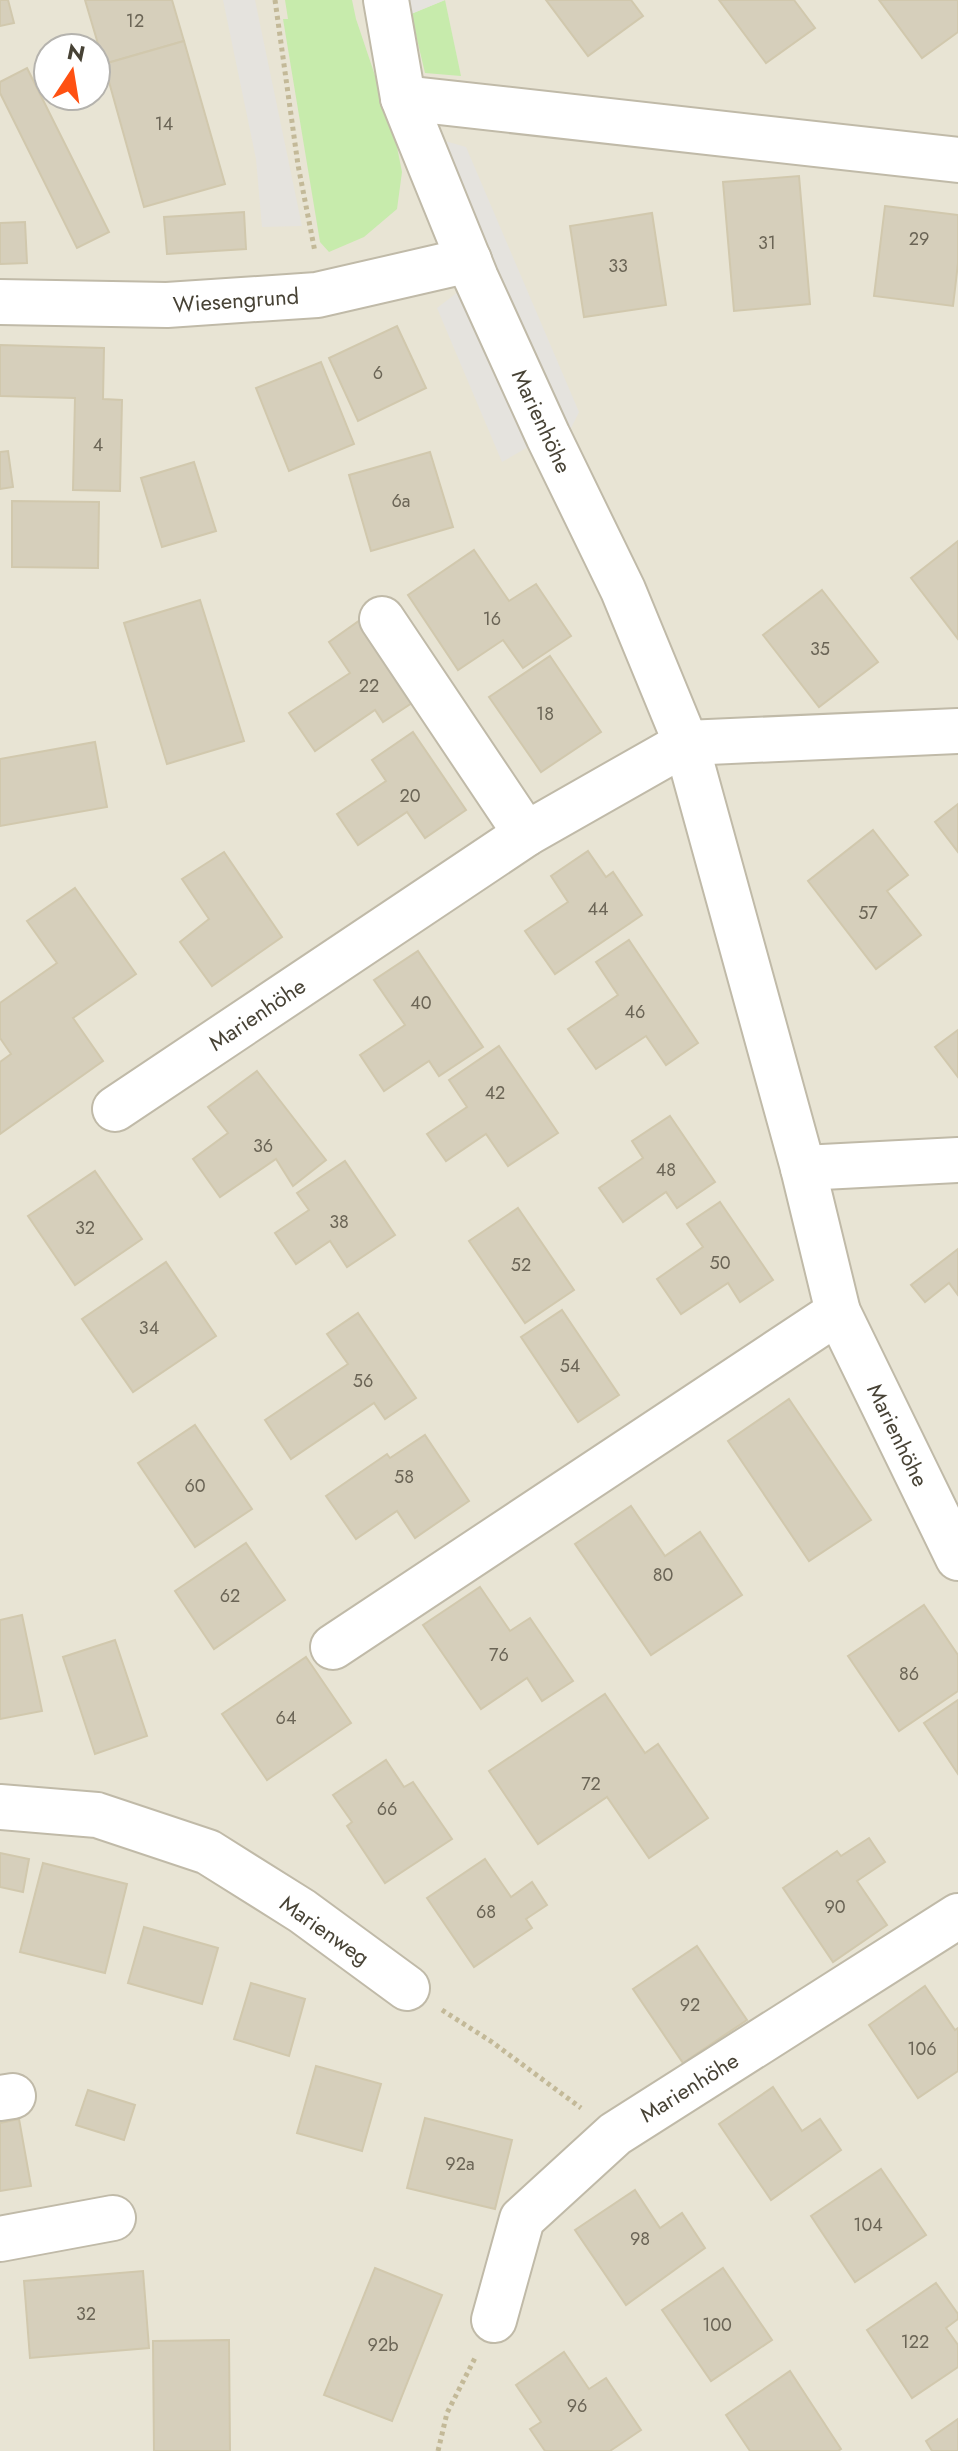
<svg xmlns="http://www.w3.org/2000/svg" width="958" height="2451" viewBox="0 0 958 2451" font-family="Jost,sans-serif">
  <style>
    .residential { fill: #e8e4d4; fill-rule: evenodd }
    .green { fill: #c7ebac }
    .parking { fill: #e5e3de }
    .building { fill: #d6cfbb; stroke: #d1c8ad; stroke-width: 2 }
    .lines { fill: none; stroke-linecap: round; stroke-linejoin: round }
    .minor-casing { stroke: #c0baa8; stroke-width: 48 }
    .path { stroke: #c3b998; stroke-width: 5; stroke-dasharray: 4 4; stroke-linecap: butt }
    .minor { stroke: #fff; stroke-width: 44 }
    .labels { text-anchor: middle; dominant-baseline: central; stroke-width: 8; stroke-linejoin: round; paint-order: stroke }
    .number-label { font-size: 18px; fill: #6b6556 }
    .street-label { font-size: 22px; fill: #474235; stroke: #fff }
  </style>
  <rect width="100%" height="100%" fill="#f4f1e6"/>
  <path class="residential" d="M 0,0 L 958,0 L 958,2451 L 0,2451 ZM 48,48 L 96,48 L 96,96 L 48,96 Z"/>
  <g class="green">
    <polygon points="285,0 352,0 356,19 394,132 402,172 397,209 364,237 329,252 320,242 283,19 288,19"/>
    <polygon points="445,0 461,76 425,73 411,14"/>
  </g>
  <g class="parking">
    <polygon points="223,0 255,0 302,226 262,227 256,159"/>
    <polygon points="408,0 445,0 411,14"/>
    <polygon points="417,133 466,147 579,412 558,455 547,436 502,462 437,308 476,278"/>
  </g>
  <g class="building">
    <polygon points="0,0 8,0 14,23 0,26"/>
    <polygon points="85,0 172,0 184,41 104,64"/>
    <polygon points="546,0 631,0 643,16 588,56"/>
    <polygon points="719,0 794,0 815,28 766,63"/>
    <polygon points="879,0 958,0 958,32 922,58"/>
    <polygon points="184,41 225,184 144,207 104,64"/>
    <polygon points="27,68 109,232 77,248 0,93 0,82"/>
    <polygon points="799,176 810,304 734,311 723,182"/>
    <polygon points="885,206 958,215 958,263 953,306 874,296"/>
    <polygon points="244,212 246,249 167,254 164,217"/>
    <polygon points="652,213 666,305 584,317 570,226"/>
    <polygon points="25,222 27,263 0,264 0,223"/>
    <polygon points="397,326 426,388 358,421 329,358"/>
    <polygon points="0,345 104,348 103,399 122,400 120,491 73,490 75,398 0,396"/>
    <polygon points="321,362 354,444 289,471 256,388"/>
    <polygon points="8,451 13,487 0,489 0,452"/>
    <polygon points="430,452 453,527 371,551 349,475"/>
    <polygon points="194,462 216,531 162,547 141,478"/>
    <polygon points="12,501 99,502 98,568 12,567"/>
    <polygon points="958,541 958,639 911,578"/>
    <polygon points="474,550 509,601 536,584 571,636 523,668 503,640 458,670 408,595"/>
    <polygon points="822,590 878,662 819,707 763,635"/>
    <polygon points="200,600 244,741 167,764 124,623"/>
    <polygon points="363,618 418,699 383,722 375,710 315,751 289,713 350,673 329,642"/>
    <polygon points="550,656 601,732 541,772 489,697"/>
    <polygon points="413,732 466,810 425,838 407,812 358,845 337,814 386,781 372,760"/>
    <polygon points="95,742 107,807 0,826 0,759"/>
    <polygon points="958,804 958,852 935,822"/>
    <polygon points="873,830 908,875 887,891 921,935 876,969 808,881"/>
    <polygon points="588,851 606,877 613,872 642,915 555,974 525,931 568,902 551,876"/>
    <polygon points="224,852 282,937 212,986 180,942 209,919 182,879"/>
    <polygon points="75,888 136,974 73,1018 103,1061 0,1134 0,1062 11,1054 0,1038 0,1003 57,963 27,921"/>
    <polygon points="629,940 698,1043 666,1065 646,1036 596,1069 568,1029 618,995 596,962"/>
    <polygon points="418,951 483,1047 439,1076 429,1061 384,1091 360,1055 405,1025 374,980"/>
    <polygon points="958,1030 958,1077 935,1047"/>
    <polygon points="499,1046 558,1133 508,1166 486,1134 446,1161 427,1134 467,1107 449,1080"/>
    <polygon points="257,1071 326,1160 293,1186 276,1159 220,1197 193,1159 228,1133 208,1107"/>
    <polygon points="670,1116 715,1182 677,1208 666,1192 623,1222 599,1188 643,1158 632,1141"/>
    <polygon points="345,1161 395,1235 347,1267 330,1241 296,1264 275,1233 309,1210 297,1193"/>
    <polygon points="95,1171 142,1239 75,1285 28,1216"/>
    <polygon points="720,1202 773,1280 740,1302 728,1283 681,1314 657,1279 703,1247 687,1224"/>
    <polygon points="518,1208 574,1290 525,1323 469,1241"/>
    <polygon points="958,1249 958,1295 949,1283 925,1302 911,1285"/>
    <polygon points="166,1262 216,1336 133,1392 82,1319"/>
    <polygon points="562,1310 619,1395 578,1422 521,1337"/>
    <polygon points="358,1313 416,1398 385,1419 374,1403 291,1459 265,1420 348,1364 327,1334"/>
    <polygon points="789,1399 871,1520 809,1561 728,1441"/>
    <polygon points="195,1425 252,1509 195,1547 138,1463"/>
    <polygon points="425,1435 469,1501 415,1538 397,1511 356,1539 326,1496 387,1454 390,1458"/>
    <polygon points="631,1506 665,1556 700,1532 742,1595 651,1655 575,1544"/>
    <polygon points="246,1543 285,1600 214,1649 175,1591"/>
    <polygon points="480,1587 510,1631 530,1618 573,1681 542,1701 527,1678 481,1709 423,1625"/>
    <polygon points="924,1605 958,1655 958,1691 899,1731 848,1656"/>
    <polygon points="22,1615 42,1711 0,1719 0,1620"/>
    <polygon points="115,1640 147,1736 95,1754 63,1657"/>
    <polygon points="306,1657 351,1723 267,1780 222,1714"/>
    <polygon points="605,1694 645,1753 658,1744 708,1818 649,1858 607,1797 538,1844 489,1771"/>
    <polygon points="958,1700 958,1774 924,1723"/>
    <polygon points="386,1760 404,1787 413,1782 452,1839 385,1883 347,1826 352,1822 333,1795"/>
    <polygon points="869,1838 885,1862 857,1881 887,1925 833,1962 783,1888 837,1851 841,1856"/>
    <polygon points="0,1853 29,1859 23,1892 0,1887"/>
    <polygon points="485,1859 511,1897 532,1882 547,1905 526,1919 532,1928 474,1967 427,1898"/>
    <polygon points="43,1863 127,1884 105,1973 20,1952"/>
    <polygon points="144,1927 218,1948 202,2004 128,1983"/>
    <polygon points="697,1946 747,2020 683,2063 633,1989"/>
    <polygon points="251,1983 305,1999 289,2056 234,2039"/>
    <polygon points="925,1986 955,2030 958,2028 958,2071 918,2098 869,2025"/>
    <polygon points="316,2066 381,2084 362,2151 297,2133"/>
    <polygon points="773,2087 802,2131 820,2119 841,2150 771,2200 719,2124"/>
    <polygon points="88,2090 135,2105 124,2140 76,2125"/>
    <polygon points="425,2118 512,2140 495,2209 407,2188"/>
    <polygon points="19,2119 31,2186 0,2191 0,2123"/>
    <polygon points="881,2169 926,2235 855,2282 811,2216"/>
    <polygon points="635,2190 660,2228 682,2213 705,2248 626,2305 575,2230"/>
    <polygon points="375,2268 442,2295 392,2421 324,2395"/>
    <polygon points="723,2268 772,2340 711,2381 662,2310"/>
    <polygon points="143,2271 149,2348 30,2358 24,2281"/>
    <polygon points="936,2283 958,2314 958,2319 946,2328 958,2345 958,2367 912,2398 867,2330"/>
    <polygon points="229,2340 230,2451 154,2451 153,2341"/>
    <polygon points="564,2352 589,2389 606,2378 641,2430 610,2451 545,2451 530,2429 541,2422 516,2385"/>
    <polygon points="790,2371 841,2449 838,2451 750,2451 726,2415"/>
    <polygon points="958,2419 958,2451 932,2451 926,2441"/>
  </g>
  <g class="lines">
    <g class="minor-casing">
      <g id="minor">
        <polyline points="386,0 403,98 417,133 476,278 548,436 623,590 686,743 803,1168 838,1312 958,1558"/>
        <polyline points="403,98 958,160"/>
        <polyline points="0,302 167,305 317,295 469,260"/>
        <polyline points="382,619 526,834"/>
        <polyline points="115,1109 526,834 686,743 958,731"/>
        <polyline points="803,1168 958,1160"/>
        <polyline points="333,1647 838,1312"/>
        <polyline points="0,1807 97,1815 208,1852 302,1911 407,1988"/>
        <polyline points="0,2098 13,2096"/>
        <polyline points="0,2239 113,2218"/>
        <polyline points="494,2320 522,2219 615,2134 958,1916"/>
      </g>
    </g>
    <g class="path">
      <polyline points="275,0 298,165 315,252"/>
      <polyline points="442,2010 492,2042 581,2108"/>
      <polyline points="438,2451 447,2413 476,2356"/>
    </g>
    <use href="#minor" class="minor"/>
  </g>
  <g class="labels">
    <g class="number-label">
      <text x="135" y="21">12</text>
      <text x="164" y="124">14</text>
      <text x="919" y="239">29</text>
      <text x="767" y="243">31</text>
      <text x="618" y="266">33</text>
      <text x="378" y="373">6</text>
      <text x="98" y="445">4</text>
      <text x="401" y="501">6a</text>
      <text x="492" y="619">16</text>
      <text x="820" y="649">35</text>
      <text x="369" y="686">22</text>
      <text x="545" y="714">18</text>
      <text x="410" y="796">20</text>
      <text x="598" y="909">44</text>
      <text x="868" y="913">57</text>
      <text x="421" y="1003">40</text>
      <text x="635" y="1012">46</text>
      <text x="495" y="1093">42</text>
      <text x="263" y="1146">36</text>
      <text x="666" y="1170">48</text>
      <text x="339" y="1222">38</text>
      <text x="85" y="1228">32</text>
      <text x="720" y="1263">50</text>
      <text x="521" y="1265">52</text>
      <text x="149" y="1328">34</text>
      <text x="570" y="1366">54</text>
      <text x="363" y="1381">56</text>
      <text x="404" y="1477">58</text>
      <text x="195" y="1486">60</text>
      <text x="663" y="1575">80</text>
      <text x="230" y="1596">62</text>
      <text x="499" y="1655">76</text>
      <text x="909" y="1674">86</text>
      <text x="286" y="1718">64</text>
      <text x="591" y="1784">72</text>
      <text x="387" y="1809">66</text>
      <text x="835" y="1907">90</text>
      <text x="486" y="1912">68</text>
      <text x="690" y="2005">92</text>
      <text x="922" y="2049">106</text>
      <text x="460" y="2164">92a</text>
      <text x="868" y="2225">104</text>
      <text x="640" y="2239">98</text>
      <text x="86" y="2314">32</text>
      <text x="717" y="2325">100</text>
      <text x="915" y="2342">122</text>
      <text x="383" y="2345">92b</text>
      <text x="577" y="2406">96</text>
    </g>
    <g class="street-label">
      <text transform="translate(236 300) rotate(-4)">Wiesengrund</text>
      <text transform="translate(542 421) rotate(65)">Marienhöhe</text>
      <text transform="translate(257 1014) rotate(-34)">Marienhöhe</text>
      <text transform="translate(898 1435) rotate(64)">Marienhöhe</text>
      <text transform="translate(325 1930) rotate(35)">Marienweg</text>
      <text transform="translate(689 2087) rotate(-32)">Marienhöhe</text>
    </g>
  </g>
  <g transform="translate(72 72) rotate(12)"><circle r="38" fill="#ffffff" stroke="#b5b3ae" stroke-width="2"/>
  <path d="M0-6L14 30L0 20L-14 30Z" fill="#ff5112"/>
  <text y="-12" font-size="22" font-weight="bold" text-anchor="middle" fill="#474235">N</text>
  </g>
</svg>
